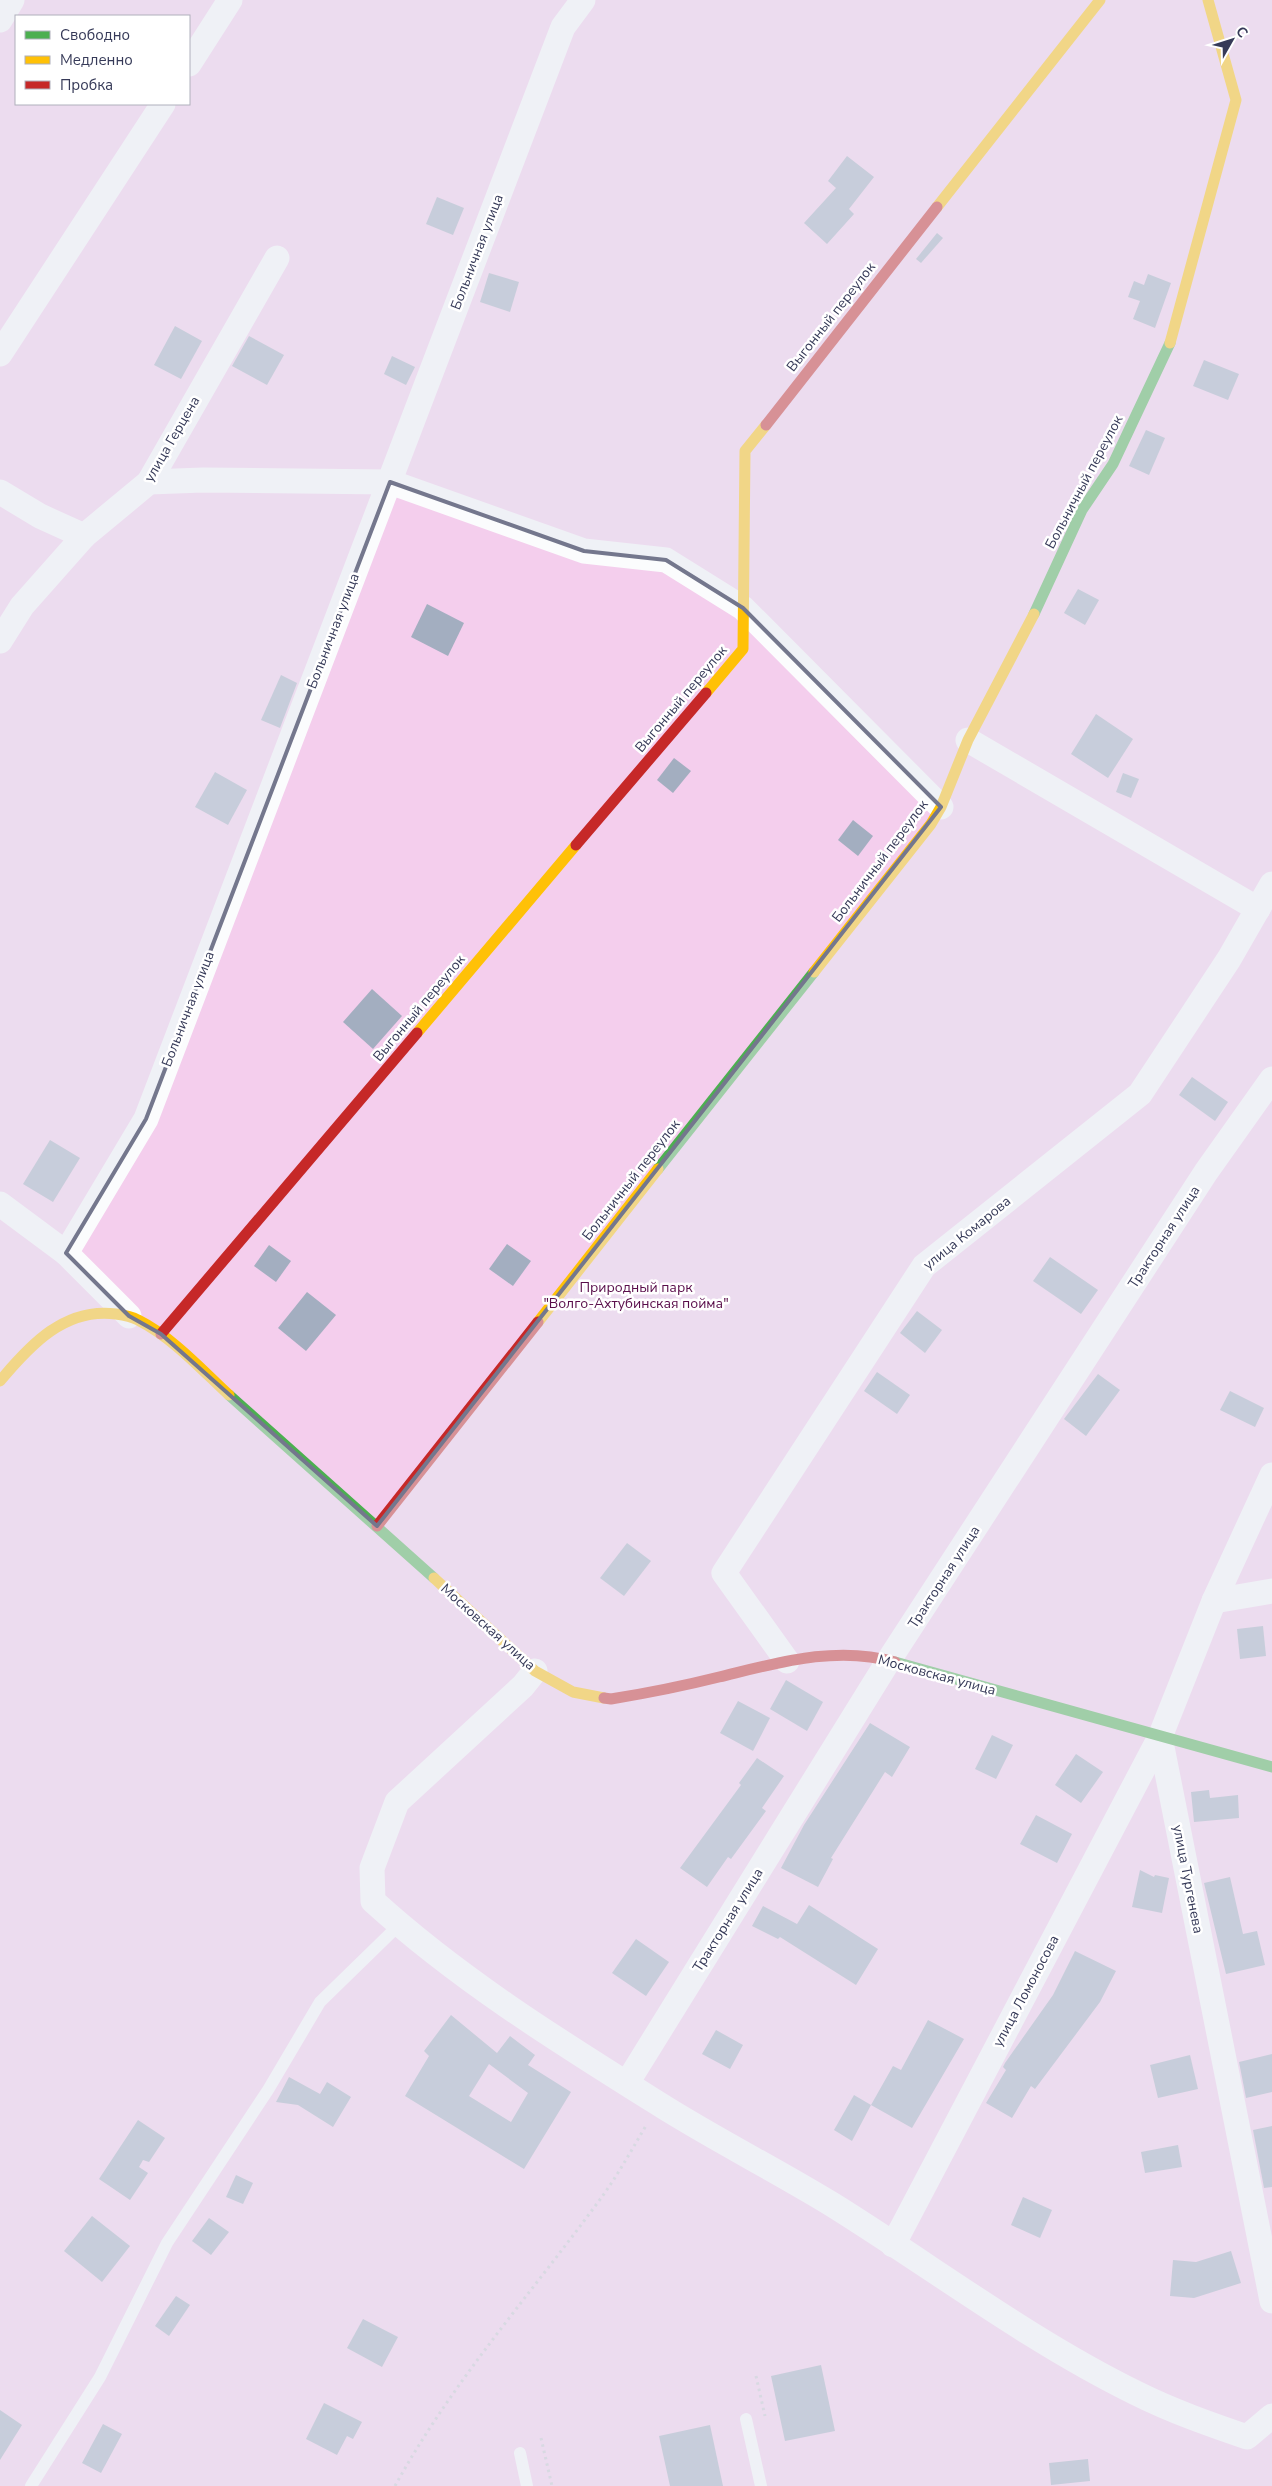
<svg xmlns="http://www.w3.org/2000/svg" width="1272" height="2486" viewBox="0 0 1272 2486" font-family="'Nunito Sans',sans-serif">
  <style>
    .green { fill: #f4ceed; fill-rule: evenodd }
    .building { fill: #a3aec0; fill-rule: evenodd }
    .lines { fill: none; stroke-linecap: round; stroke-linejoin: round }
    .path { stroke: #c7c8d0; stroke-width: 3; stroke-dasharray: 2.5 4; stroke-linecap: butt }
    .lane { stroke: #fbfcfd; stroke-width: 12 }
    .street { stroke: #fbfcfd; stroke-width: 25 }
    .fast { stroke: #4caf50; stroke-width: 11 }
    .slow { stroke: #ffc107; stroke-width: 11 }
    .jam { stroke: #c62828; stroke-width: 11 }
    .marked { fill: none; stroke: #74778d; stroke-width: 4; stroke-linejoin: round }
    .labels { text-anchor: middle; dominant-baseline: central; stroke-width: 5; stroke-linejoin: round; paint-order: stroke }
    .street-label { font-size: 14px; fill: #363a58; stroke: #fff }
    .park-label { font-size: 14px; fill: #590d4a; stroke: #fff }
  </style>
  <rect width="100%" height="100%" fill="#e6e8f0"/>
  <path class="green" d="M 0,0 L 1272,0 L 1272,2486 L 0,2486 ZM 16,16 L 189,16 L 189,104 L 16,104 Z"/>
  <g class="building">
    <polygon points="847,156 874,177 849,209 854,214 827,244 804,223 836,188 828,181"/>
    <polygon points="437,197 464,208 453,235 426,224"/>
    <polygon points="937,233 943,238 921,263 916,259"/>
    <polygon points="489,273 519,282 510,312 480,302"/>
    <polygon points="1148,274 1171,283 1155,328 1133,319 1140,301 1128,297 1134,281 1144,285"/>
    <polygon points="175,326 202,341 181,379 154,365"/>
    <polygon points="249,336 284,355 267,385 232,366"/>
    <polygon points="392,356 415,367 406,385 384,374"/>
    <polygon points="1204,360 1239,374 1228,400 1193,386"/>
    <polygon points="1146,430 1165,438 1149,475 1129,466"/>
    <polygon points="1078,589 1099,600 1085,625 1064,613"/>
    <polygon points="427,604 464,623 448,656 411,637"/>
    <polygon points="281,675 297,683 280,728 261,720"/>
    <polygon points="1096,714 1133,739 1108,778 1071,754"/>
    <polygon points="674,758 691,771 673,793 657,780"/>
    <polygon points="215,772 247,790 228,825 195,807"/>
    <polygon points="1123,773 1139,779 1131,798 1116,792"/>
    <polygon points="853,820 873,836 858,856 838,840"/>
    <polygon points="372,989 402,1016 373,1049 343,1022"/>
    <polygon points="1192,1077 1228,1102 1215,1121 1179,1095"/>
    <polygon points="50,1140 80,1158 53,1202 23,1184"/>
    <polygon points="507,1244 531,1261 513,1286 489,1269"/>
    <polygon points="269,1245 291,1261 276,1282 254,1266"/>
    <polygon points="1050,1257 1098,1290 1081,1314 1033,1281"/>
    <polygon points="307,1292 336,1315 306,1351 278,1328"/>
    <polygon points="917,1311 942,1330 925,1353 900,1333"/>
    <polygon points="877,1372 910,1395 897,1414 864,1391"/>
    <polygon points="1098,1374 1120,1390 1086,1436 1064,1419"/>
    <polygon points="1230,1391 1264,1408 1255,1427 1220,1410"/>
    <polygon points="627,1543 651,1561 624,1596 600,1578"/>
    <polygon points="1263,1626 1266,1656 1240,1659 1237,1629"/>
    <polygon points="786,1680 823,1702 807,1731 770,1709"/>
    <polygon points="738,1701 770,1718 753,1751 720,1733"/>
    <polygon points="870,1723 910,1747 892,1777 885,1772 831,1858 833,1859 818,1887 781,1868 804,1825"/>
    <polygon points="992,1735 1013,1745 996,1779 975,1769"/>
    <polygon points="1076,1754 1103,1772 1081,1803 1055,1785"/>
    <polygon points="757,1758 784,1776 762,1808 766,1811 731,1859 728,1857 707,1887 680,1868 741,1785 739,1783"/>
    <polygon points="1209,1790 1210,1798 1238,1795 1239,1818 1194,1822 1191,1792"/>
    <polygon points="1036,1815 1072,1834 1057,1863 1020,1844"/>
    <polygon points="1140,1870 1154,1877 1155,1875 1169,1878 1162,1913 1132,1907"/>
    <polygon points="1230,1877 1243,1934 1257,1931 1265,1965 1226,1974 1204,1883"/>
    <polygon points="809,1905 878,1949 856,1985 780,1937 778,1939 752,1926 763,1906 797,1924"/>
    <polygon points="636,1939 669,1962 646,1996 612,1973"/>
    <polygon points="1075,1951 1116,1971 1100,2002 1035,2089 1031,2086 1012,2118 986,2103 1006,2070 1003,2067 1005,2063 1053,1995"/>
    <path d="M 451,2015 L 497,2053 L 510,2036 L 535,2055 L 528,2065 L 571,2092 L 524,2169 L 405,2096 L 429,2056 L 424,2051 ZM 489,2064 L 528,2093 L 511,2122 L 469,2096 Z"/>
    <polygon points="928,2020 964,2039 912,2128 871,2105 893,2066 901,2070"/>
    <polygon points="716,2030 743,2045 730,2069 702,2054"/>
    <polygon points="1272,2054 1272,2092 1246,2098 1239,2062"/>
    <polygon points="1190,2055 1198,2089 1158,2098 1150,2065"/>
    <polygon points="289,2077 320,2094 327,2082 351,2097 333,2127 298,2105 276,2102"/>
    <polygon points="854,2095 871,2105 852,2141 834,2130"/>
    <polygon points="138,2120 165,2138 149,2162 143,2160 139,2167 148,2173 130,2200 99,2179"/>
    <polygon points="1272,2126 1272,2187 1264,2188 1253,2130"/>
    <polygon points="1178,2145 1182,2167 1145,2173 1141,2152"/>
    <polygon points="236,2175 253,2183 243,2204 226,2197"/>
    <polygon points="1023,2197 1052,2210 1040,2238 1011,2225"/>
    <polygon points="92,2216 130,2246 102,2282 64,2251"/>
    <polygon points="209,2218 229,2232 211,2255 192,2241"/>
    <polygon points="1231,2251 1241,2283 1194,2298 1170,2296 1173,2260 1196,2262"/>
    <polygon points="176,2296 190,2305 169,2336 155,2326"/>
    <polygon points="363,2319 398,2337 382,2367 347,2348"/>
    <polygon points="821,2365 835,2431 785,2441 771,2376"/>
    <polygon points="324,2403 362,2422 353,2439 347,2436 337,2455 306,2439"/>
    <polygon points="0,2410 22,2425 0,2460"/>
    <polygon points="103,2424 122,2434 101,2473 82,2463"/>
    <polygon points="710,2425 723,2486 670,2486 659,2436"/>
    <polygon points="1088,2459 1090,2481 1051,2485 1049,2463"/>
  </g>
  <g class="lines">
    <g class="path">
      <polyline points="756,2376 765,2416"/>
      <polyline points="541,2438 552,2486"/>
      <path d="M 395,2486 C 452,2382 531,2294 601,2198 C 618,2175 632,2149 647,2124"/>
    </g>
    <g class="lane">
      <polyline points="746,2419 761,2486"/>
      <polyline points="520,2453 527,2486"/>
      <polyline points="31,2486 100,2377 167,2243 268,2090 320,2002 399,1925"/>
    </g>
    <g class="street">
      <polyline points="0,20 12,0"/>
      <polyline points="189,64 230,0"/>
      <polyline points="0,354 163,104"/>
      <polyline points="149,482 203,480 390,482 584,551 666,560 743,608 941,807"/>
      <polyline points="0,492 40,516 84,536"/>
      <polyline points="0,641 22,606 84,536 149,482 277,258"/>
      <polyline points="968,740 1258,909"/>
      <polyline points="0,1204 66,1253 129,1316"/>
      <polyline points="66,1253 146,1119 563,27 583,0"/>
      <polyline points="1214,1601 1272,1591"/>
      <polyline points="787,1661 724,1573 924,1266 1140,1094 1229,959 1272,884"/>
      <path d="M 535,1671 L 523,1686 L 397,1802 L 372,1868 L 373,1901 C 460,1980 560,2042 659,2104 C 716,2140 776,2170 833,2205 C 934,2268 1030,2341 1136,2393 C 1172,2411 1209,2424 1247,2437 L 1272,2416"/>
      <polyline points="1160,1737 1272,2301"/>
      <polyline points="627,2083 889,1660 1206,1172 1272,1079"/>
      <polyline points="893,2245 1160,1737 1214,1601 1272,1475"/>
    </g>
    <g class="fast">
      <polyline points="1034,614 1082,510 1113,464 1170,343"/>
      <polyline points="658,1169 814,972"/>
      <polyline points="229,1395 434,1578"/>
      <polyline points="895,1662 1272,1767"/>
    </g>
    <g class="slow">
      <polyline points="937,207 1100,0"/>
      <polyline points="1170,343 1236,100 1208,0"/>
      <polyline points="706,693 743,649 745,451 766,425"/>
      <polyline points="814,972 931,824 941,807 968,740 1034,614"/>
      <polyline points="417,1033 576,845"/>
      <polyline points="538,1322 658,1169"/>
      <path d="M 0,1381 C 30,1345 65,1307 116,1314 C 124,1315 131,1316 138,1320 C 172,1337 201,1369 229,1395"/>
      <polyline points="434,1578 535,1671 573,1692 604,1698"/>
    </g>
    <g class="jam">
      <polyline points="766,425 937,207"/>
      <polyline points="576,845 706,693"/>
      <polyline points="161,1334 417,1033"/>
      <polyline points="377,1526 538,1322"/>
      <path d="M 604,1698 L 611,1699 C 648,1693 683,1686 719,1677 C 777,1663 836,1645 895,1662"/>
    </g>
  </g>
  <path d="M0 0H1272V2486H0ZM 390,482 L 584,551 L 666,560 L 743,608 L 941,807 L 377,1526 L 161,1334 L 129,1316 L 66,1253 L 146,1119 Z" fill="#e6e8f0" fill-opacity=".55" fill-rule="evenodd"/>
  <path class="marked" d="M 390,482 L 584,551 L 666,560 L 743,608 L 941,807 L 377,1526 L 161,1334 L 129,1316 L 66,1253 L 146,1119 Z"/>
  <g class="labels">
    <g class="street-label">
      <text transform="translate(477 252) rotate(-69)">Больничная улица</text>
      <text transform="translate(831 317) rotate(-52)">Выгонный переулок</text>
      <text transform="translate(172 439) rotate(-60)">улица Герцена</text>
      <text transform="translate(1084 482) rotate(-62)">Больничный переулок</text>
      <text transform="translate(333 631) rotate(-69)">Больничная улица</text>
      <text transform="translate(681 699) rotate(-50)">Выгонный переулок</text>
      <text transform="translate(880 861) rotate(-53)">Больничный переулок</text>
      <text transform="translate(419 1008) rotate(-50)">Выгонный переулок</text>
      <text transform="translate(188 1009) rotate(-69)">Больничная улица</text>
      <text transform="translate(631 1180) rotate(-52)">Больничный переулок</text>
      <text transform="translate(967 1233) rotate(-39)">улица Комарова</text>
      <text transform="translate(1164 1237) rotate(-57)">Тракторная улица</text>
      <text transform="translate(944 1577) rotate(-57)">Тракторная улица</text>
      <text transform="translate(488 1627) rotate(42)">Московская улица</text>
      <text transform="translate(937 1675) rotate(15)">Московская улица</text>
      <text transform="translate(1188 1879) rotate(79)">улица Тургенева</text>
      <text transform="translate(728 1920) rotate(-58)">Тракторная улица</text>
      <text transform="translate(1026 1991) rotate(-62)">улица Ломоносова</text>
    </g>
    <g class="park-label">
      <text x="636" y="1287">Природный парк<tspan x="636" dy="16">"Волго-Ахтубинская пойма"</tspan></text>
    </g>
  </g>
  <rect x="15" y="15" width="175" height="90" fill="#ffffff" stroke="#afb0bc"/>
  <rect x="25" y="31" width="25" height="8" fill="#4caf50" stroke="#afb0bc"/>
  <text x="60" y="40" font-size="15" fill="#363a58">Свободно</text>
  <rect x="25" y="56" width="25" height="8" fill="#ffc107" stroke="#afb0bc"/>
  <text x="60" y="65" font-size="15" fill="#363a58">Медленно</text>
  <rect x="25" y="81" width="25" height="8" fill="#c62828" stroke="#afb0bc"/>
  <text x="60" y="90" font-size="15" fill="#363a58">Пробка</text>
  <g transform="translate(1232 40) rotate(51)" stroke="#ffffff" stroke-width="4" paint-order="stroke">
  <path d="M0-4L9 19L0 12L-9 19Z" fill="#363a58"/>
  <text y="-8" font-size="14" font-weight="bold" text-anchor="middle" fill="#363a58">С</text>
  </g>
</svg>
